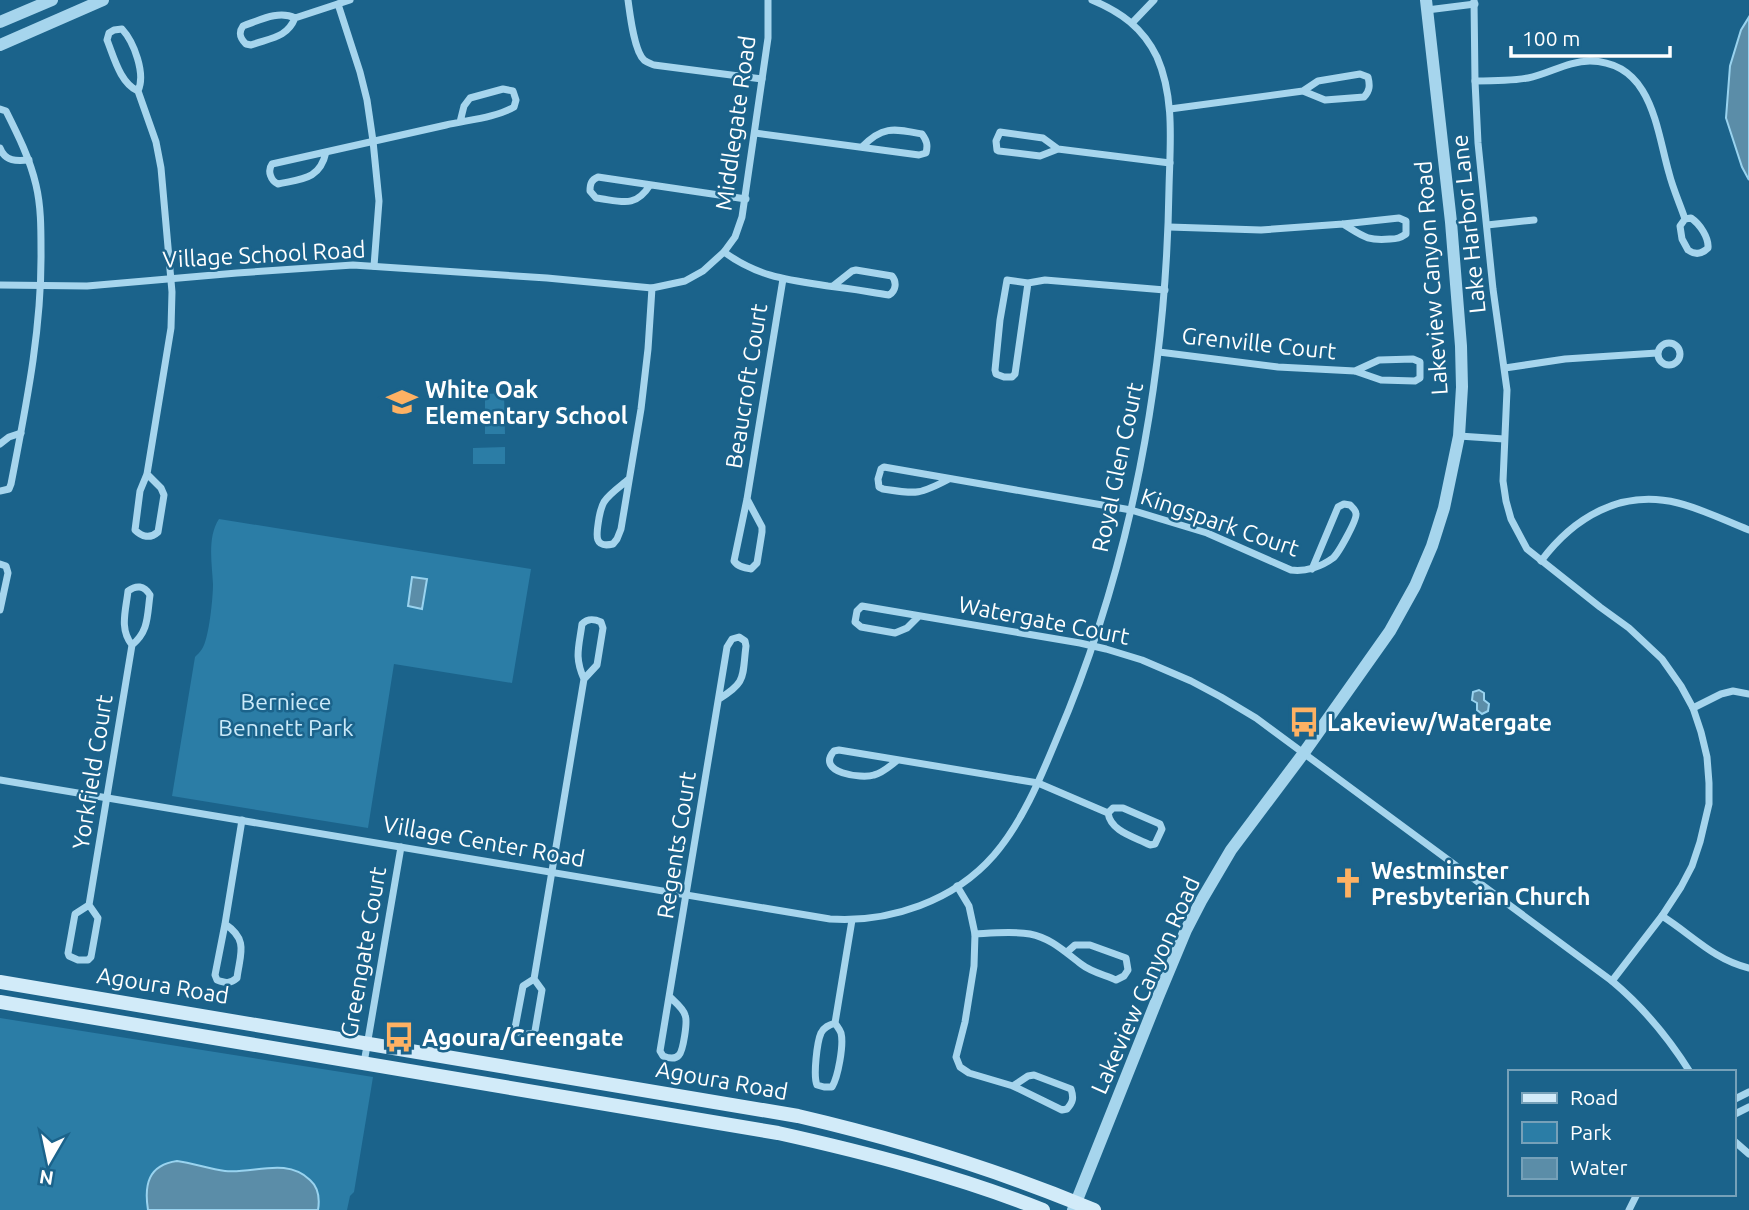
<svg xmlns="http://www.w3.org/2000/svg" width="1749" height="1210" viewBox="0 0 1749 1210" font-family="Ubuntu,sans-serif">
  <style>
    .green { fill: #2b7da6 }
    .water { fill: #5b8da8; stroke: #99d3ef; stroke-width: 2 }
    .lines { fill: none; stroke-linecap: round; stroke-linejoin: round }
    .minor { stroke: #a6d5ed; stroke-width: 7 }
    .tertiary { stroke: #a6d5ed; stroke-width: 12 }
    .secondary { stroke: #d2ebf9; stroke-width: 14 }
    .labels { text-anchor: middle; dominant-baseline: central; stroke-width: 5; stroke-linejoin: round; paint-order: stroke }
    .street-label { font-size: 23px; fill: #fff; stroke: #1b638b }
    .poi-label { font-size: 23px; font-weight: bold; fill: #fff; stroke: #1b638b; text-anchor: start }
    .park-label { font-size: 23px; fill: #cbeaf9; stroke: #1b638b }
  </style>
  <rect width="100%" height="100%" fill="#1b638b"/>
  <g class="green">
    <polygon points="504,393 505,434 485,434 485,394"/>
    <polygon points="505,447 505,464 473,464 473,448"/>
    <path d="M 219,519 L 531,569 L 512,683 L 394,664 L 368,828 L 172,796 L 195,657 C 197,655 200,652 202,649 C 209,639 213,598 213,584 C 212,564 207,537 219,519 Z"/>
    <polygon points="0,1018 373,1077 354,1192 350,1196 347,1210 0,1210"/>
  </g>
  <g class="water">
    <polygon points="1749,17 1749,180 1742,167 1726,118 1730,66 1741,30"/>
    <polygon points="412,577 427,579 422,609 408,606"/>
    <polygon points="1479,690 1484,693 1484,700 1489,704 1488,711 1482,714 1477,710 1477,703 1472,700 1473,692"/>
    <path d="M 177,1161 C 193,1163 209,1169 225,1171 C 254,1174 286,1157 310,1180 C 319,1188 320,1198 318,1210 L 148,1210 C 144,1185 148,1165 177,1161 Z"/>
  </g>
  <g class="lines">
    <g class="minor">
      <path d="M 628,0 C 630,14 634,51 644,60 C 645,61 653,65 654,65 L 762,79"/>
      <polyline points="1474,0 1475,81 1478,143 1493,289 1507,390 1503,481 1506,501 1511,519 1527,549 1600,607 1629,628 1662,659 1681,686 1693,708 1701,732 1707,757 1709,783 1709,804 1700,842 1692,866 1681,887 1662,916 1612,981"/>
      <polyline points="338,4 360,72 367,100 373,141 379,201 374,266"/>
      <polyline points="1427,10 1475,4"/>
      <path d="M 295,18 C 287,38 270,38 251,45 L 246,44 C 240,38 238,33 243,26 C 260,20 279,10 295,18 L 350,0"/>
      <polyline points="1133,22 1154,0"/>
      <path d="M 1475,81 C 1493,81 1511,81 1528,78 C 1549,74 1568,61 1590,61 C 1652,62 1656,128 1669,173 C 1673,189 1680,204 1685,219"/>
      <path d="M 138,91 C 120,83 114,57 107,40 L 109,33 L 114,30 L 122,29 C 134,42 146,74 138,91 L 156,142 L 161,168 L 172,292 L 171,328 L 147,474 L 140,491 L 135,530 C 142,537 150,539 158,532 L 164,495 L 161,488 L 147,474"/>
      <path d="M 0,109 L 6,111 C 18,135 30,159 36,185 C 41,206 41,228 41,250 C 42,329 26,406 11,484 L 9,489 L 0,491"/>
      <path d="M 1170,109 L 1303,91 L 1318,81 L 1360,74 L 1368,77 C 1370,85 1370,91 1364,97 L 1325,100 L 1303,91"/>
      <path d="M 755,133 L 919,155 L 926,153 C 928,145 927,141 922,134 C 895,129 883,125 862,147"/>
      <path d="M 0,148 C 5,162 17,161 29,160"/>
      <polyline points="1058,149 1040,156 999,151 997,150 996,141 1000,132 1043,138 1058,149 1170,163"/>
      <path d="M 326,152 C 320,180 301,179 278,184 C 271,181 267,171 272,164 C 330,151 388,138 446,125 C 467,120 495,118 514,107 L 516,100 L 513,91 L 503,89 L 470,98 L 464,106 L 460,122"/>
      <path d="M 650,185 C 635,209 621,201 596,198 L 590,191 C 590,184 591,180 598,177 L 746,199"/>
      <path d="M 1691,218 C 1700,224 1709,238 1708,248 C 1702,254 1695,255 1688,250 L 1682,239 L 1680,226 L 1685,219 Z"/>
      <polyline points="1487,225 1534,220"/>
      <path d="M 1169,227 L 1261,230 L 1343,224 L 1399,218 L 1406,221 L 1406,234 C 1400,238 1397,239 1390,239 C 1366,241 1363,236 1343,224"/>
      <path d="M 724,252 C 758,277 788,280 828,286 C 849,288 869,292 889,295 C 896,291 897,282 892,276 L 856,270 L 852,271 L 833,286"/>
      <polyline points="1028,283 1015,374 1012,377 1004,377 996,374 995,370 1000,320 1007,280 1028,283 1045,280 1165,290"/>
      <polyline points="0,285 87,286 237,273 353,265 547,278 652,288 685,281 703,271 724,252 735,237 742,217 768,38 768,0"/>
      <circle cx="1669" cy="354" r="11"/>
      <polyline points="1159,352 1278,367 1355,371 1381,380 1415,381 1420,378 1420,362 1413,359 1379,360 1355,371"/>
      <polyline points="1505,368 1565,359 1657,353"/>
      <polyline points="1459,436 1504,439"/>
      <polyline points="0,444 9,437 21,433"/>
      <path d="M 629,479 C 621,486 610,493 604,502 C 601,507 600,513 599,518 C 597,532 592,549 613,544 L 617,539 L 621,529 L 641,409 L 648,349 L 652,288"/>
      <path d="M 949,479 C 919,495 917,494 883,489 L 879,487 L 878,479 L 881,469 L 884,467 L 1131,510 L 1207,533 L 1291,570 C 1305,572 1321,567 1333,558 C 1338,554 1357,520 1356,514 C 1356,510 1353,508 1350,505 L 1344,504 L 1338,507 L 1312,569"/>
      <path d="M 747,499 L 762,527 L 762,532 L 757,563 L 751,569 C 745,568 738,567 734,561 L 747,499 L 783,279"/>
      <path d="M 1541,561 C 1574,517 1621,489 1678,503 C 1702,509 1726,521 1749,530"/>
      <polyline points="0,564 6,566 8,573 0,610"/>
      <path d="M 919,616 L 907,628 L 895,633 L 861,627 L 855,622 L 857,611 L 862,606 L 1080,643 L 1106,649 L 1142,660 L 1191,681 L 1221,697 L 1256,718 L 1612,981 C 1643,1007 1668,1037 1690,1072"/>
      <polyline points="1693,708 1721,694 1733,691 1749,694"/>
      <path d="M 898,760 C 891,765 883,773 874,775 C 862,779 815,773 834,751 L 839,750 L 1038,783 L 1108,813 C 1111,832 1135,837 1150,845 L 1155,844 L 1162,829 L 1160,824 L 1123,808 L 1113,808 L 1108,813"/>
      <path d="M 0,780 L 830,919 C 890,923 954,901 994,855 C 1023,821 1040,779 1057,738 C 1131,566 1166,376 1169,188 C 1170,145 1175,98 1157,57 C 1143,28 1121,12 1092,0"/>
      <path d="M 957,886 L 969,906 L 975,934 L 974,966 L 965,1022 L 956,1057 L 960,1067 L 969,1073 L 1013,1086 L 1062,1110 L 1067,1109 C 1073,1102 1074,1098 1071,1089 L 1034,1075 L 1028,1076 L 1013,1086"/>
      <path d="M 89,905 L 75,914 L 68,953 L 69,956 L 78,960 L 88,960 L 91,957 L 98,918 L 89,905 L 132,645 C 149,631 147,616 150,595 C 144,585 136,585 128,591 C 126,610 119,629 132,645"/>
      <path d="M 1662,916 C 1691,934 1714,960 1749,968"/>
      <path d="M 225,924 C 249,940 240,954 237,978 C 230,984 225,983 217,980 L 215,975 L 225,924 L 242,820"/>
      <path d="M 975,934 C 993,933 1013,931 1030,934 C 1051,938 1065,952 1081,964 C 1091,972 1105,975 1116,980 L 1124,976 L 1128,970 L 1126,958 L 1090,945 L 1075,945 L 1067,952"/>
      <path d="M 534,979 L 523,986 L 515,1028 C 519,1034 524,1034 531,1034 L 535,1031 L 542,990 L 534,979 L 584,679 L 597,665 L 603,628 L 601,622 C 594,619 588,618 582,624 C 579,647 574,657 584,679"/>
      <path d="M 670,997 C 675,1002 683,1008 685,1015 C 688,1021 683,1051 679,1055 C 675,1060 668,1058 663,1056 L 660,1051 L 727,647 L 732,639 L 739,637 L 745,641 L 746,646 C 742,677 747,682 719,699"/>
      <path d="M 835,1023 C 829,1025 824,1027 821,1033 C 817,1042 813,1076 817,1085 L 824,1087 L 832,1087 C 838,1077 844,1045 841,1033 C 839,1028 838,1028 835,1023 L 852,920"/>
      <polyline points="364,1063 401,847"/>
      <polyline points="1733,1100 1749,1092"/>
      <polyline points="1733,1115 1749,1107"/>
      <polyline points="1733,1140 1749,1154"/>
      <polyline points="1629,1210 1637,1194"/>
    </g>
    <g class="tertiary">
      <polyline points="0,22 52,0"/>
      <polyline points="0,45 103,0"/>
      <polyline points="1073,1210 1158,997 1186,930 1201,901 1231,850 1303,754 1390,631 1415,586 1432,546 1444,508 1459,436 1462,387 1461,346 1451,222 1426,0"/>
    </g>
    <g class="secondary">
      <path d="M 0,982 L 798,1116 C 901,1140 996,1169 1094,1210"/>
      <path d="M 0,1002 L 778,1133 C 868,1153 957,1176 1043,1210"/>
    </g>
  </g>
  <defs>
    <g id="school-bare" transform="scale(2.415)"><path d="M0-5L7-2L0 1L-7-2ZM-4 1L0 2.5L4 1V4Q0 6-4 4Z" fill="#feb163" stroke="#1b638b" stroke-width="2.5" paint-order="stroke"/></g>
    <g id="bus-bare" transform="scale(2.415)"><path d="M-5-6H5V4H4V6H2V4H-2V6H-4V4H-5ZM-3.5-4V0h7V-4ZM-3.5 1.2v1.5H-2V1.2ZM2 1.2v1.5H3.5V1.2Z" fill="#feb163" stroke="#1b638b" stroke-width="2.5" paint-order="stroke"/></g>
    <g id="church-bare" transform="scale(2.415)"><path d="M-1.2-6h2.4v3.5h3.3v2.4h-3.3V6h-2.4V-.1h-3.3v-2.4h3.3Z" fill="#feb163" stroke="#1b638b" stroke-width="2.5" paint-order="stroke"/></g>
  </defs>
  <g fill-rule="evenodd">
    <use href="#school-bare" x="402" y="402"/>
    <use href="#bus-bare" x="1304" y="722"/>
    <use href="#church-bare" x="1348" y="883"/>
    <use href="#bus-bare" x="399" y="1037"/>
  </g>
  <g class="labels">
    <g class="street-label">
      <text transform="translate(735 123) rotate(-82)">Middlegate Road</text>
      <text transform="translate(1468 224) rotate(-96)">Lake Harbor Lane</text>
      <text transform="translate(264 254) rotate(-3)">Village School Road</text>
      <text transform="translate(1431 278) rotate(-94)">Lakeview Canyon Road</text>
      <text transform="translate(1259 343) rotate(6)">Grenville Court</text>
      <text transform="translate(746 386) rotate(-81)">Beaucroft Court</text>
      <text transform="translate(1117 467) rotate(-78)">Royal Glen Court</text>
      <text transform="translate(1220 522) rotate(19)">Kingspark Court</text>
      <text transform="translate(1044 620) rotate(11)">Watergate Court</text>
      <text transform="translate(92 772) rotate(-81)">Yorkfield Court</text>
      <text transform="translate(484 841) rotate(10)">Village Center Road</text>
      <text transform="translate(676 845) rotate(-81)">Regents Court</text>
      <text transform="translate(363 952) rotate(-80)">Greengate Court</text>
      <text transform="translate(163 985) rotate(9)">Agoura Road</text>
      <text transform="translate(1145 985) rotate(-66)">Lakeview Canyon Road</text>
      <text transform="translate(722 1080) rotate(10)">Agoura Road</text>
    </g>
    <g class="poi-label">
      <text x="425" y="389">White Oak<tspan x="425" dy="26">Elementary School</tspan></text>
      <text x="1327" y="722">Lakeview/Watergate</text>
      <text x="1371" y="870">Westminster<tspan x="1371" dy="26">Presbyterian Church</tspan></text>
      <text x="422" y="1037">Agoura/Greengate</text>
    </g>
    <g class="park-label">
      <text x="286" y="701">Berniece<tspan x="286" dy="26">Bennett Park</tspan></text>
    </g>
  </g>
  <rect x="1508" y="1070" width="228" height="126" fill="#1b638b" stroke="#76a1b9" stroke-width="2"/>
  <rect x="1522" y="1093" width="35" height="10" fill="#d2ebf9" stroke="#76a1b9" stroke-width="2"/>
  <text x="1570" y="1105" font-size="21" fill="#ffffff">Road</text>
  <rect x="1522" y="1122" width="35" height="21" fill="#2b7da6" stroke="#76a1b9" stroke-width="2"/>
  <text x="1570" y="1140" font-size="21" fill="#ffffff">Park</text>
  <rect x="1522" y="1158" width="35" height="21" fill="#5b8da8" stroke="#76a1b9" stroke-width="2"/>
  <text x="1570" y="1175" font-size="21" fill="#ffffff">Water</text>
  <g transform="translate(49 1161) rotate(189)" stroke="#1b638b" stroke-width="5" paint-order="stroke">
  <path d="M0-5L12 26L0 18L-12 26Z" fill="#ffffff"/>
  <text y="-10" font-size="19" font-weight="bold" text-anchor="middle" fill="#ffffff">N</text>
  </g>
  <path d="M1511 46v10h159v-10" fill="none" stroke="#ffffff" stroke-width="3.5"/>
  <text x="1522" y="46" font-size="21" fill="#ffffff" stroke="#1b638b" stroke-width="5" paint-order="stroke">100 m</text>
</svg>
